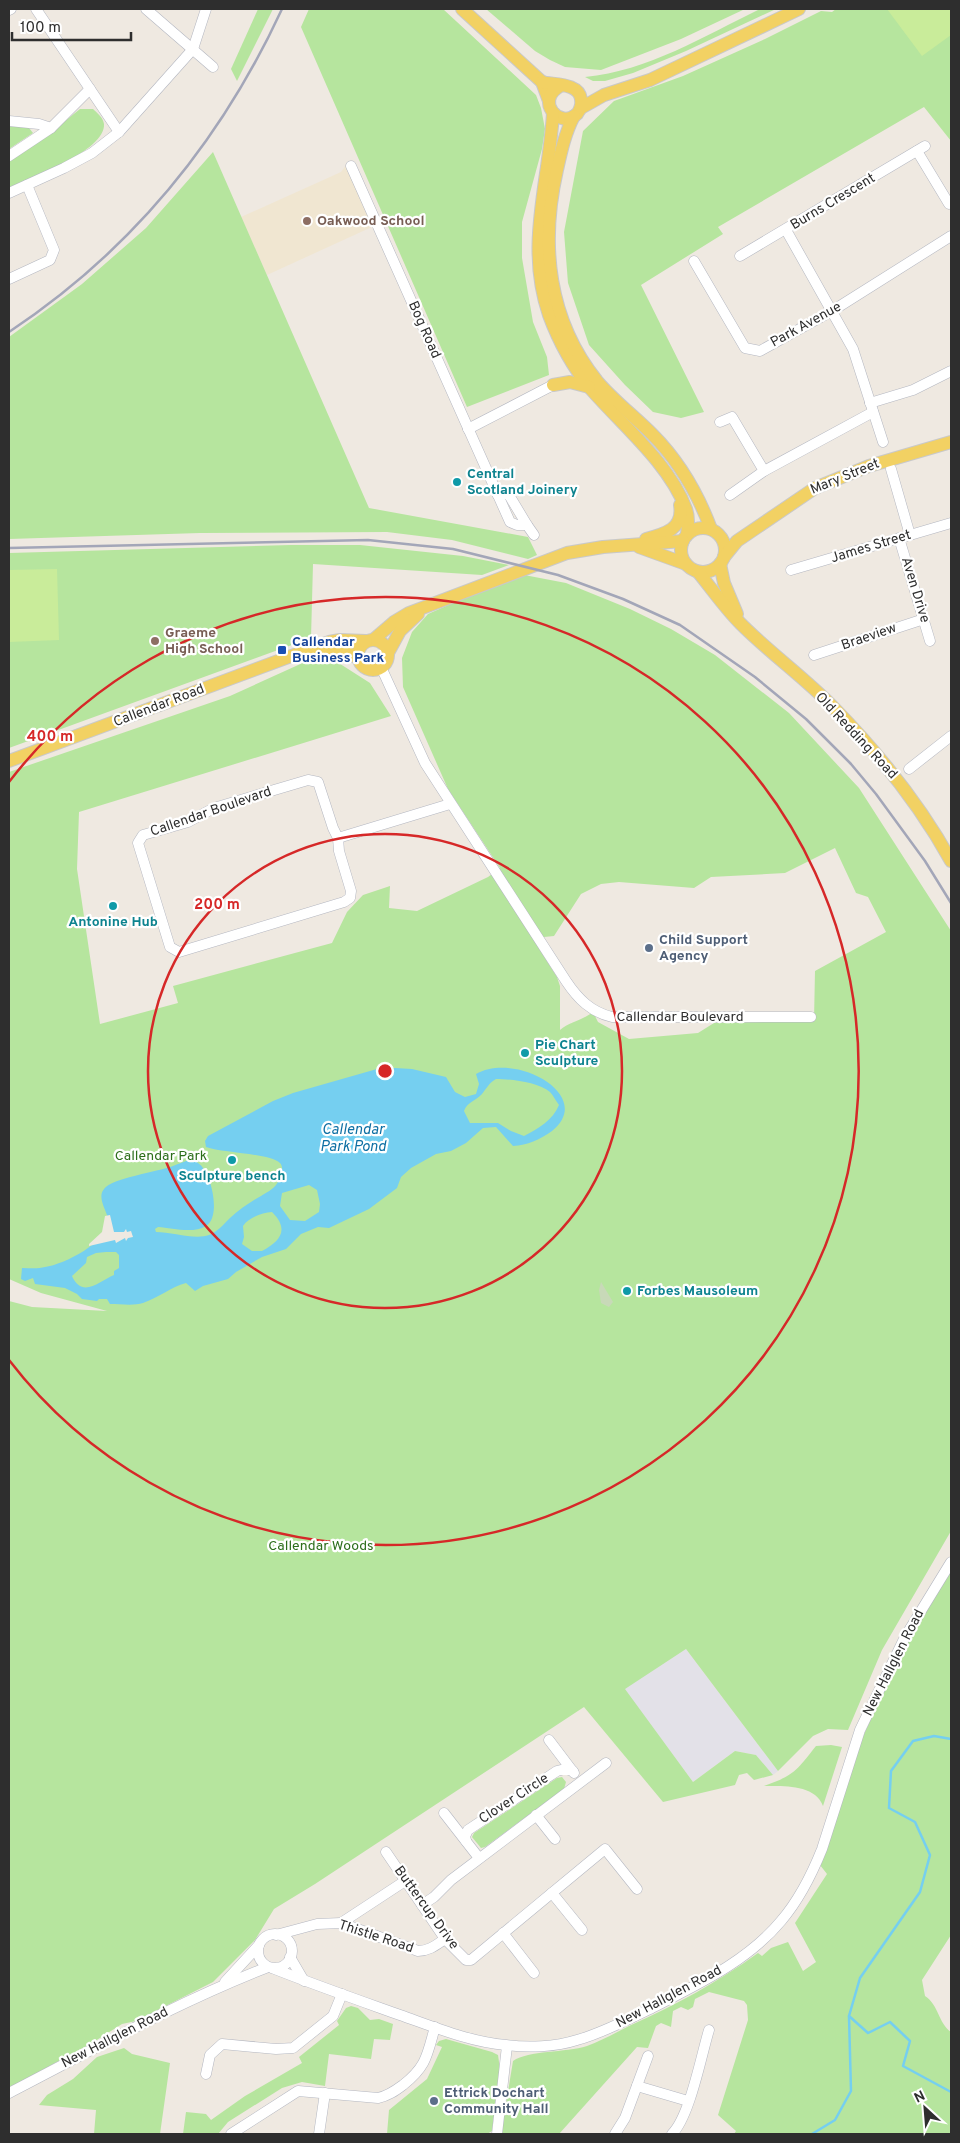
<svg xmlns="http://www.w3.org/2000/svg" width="960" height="2143" viewBox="0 0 960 2143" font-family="Overpass,sans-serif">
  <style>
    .industrial { fill: #e3e1e8 }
    .education { fill: #f0e6d1 }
    .green { fill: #b6e59e; fill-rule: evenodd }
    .cemetery { fill: #c8d9b8 }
    .pitch { fill: #c9ec9a }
    .water { fill: #75cff0; fill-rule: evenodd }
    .pier { fill: #efe9e1 }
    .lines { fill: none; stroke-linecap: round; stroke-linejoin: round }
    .stream { stroke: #75cff0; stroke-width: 2.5 }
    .minor-casing { stroke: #b4b7c1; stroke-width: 11 }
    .major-casing { stroke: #c9c9c9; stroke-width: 14 }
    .minor { stroke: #fff; stroke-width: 10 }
    .major { stroke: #f2d163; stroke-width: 12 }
    .rail { stroke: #a3a6b8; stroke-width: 2.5 }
    .ring { fill: none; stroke: #d62828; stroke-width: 2.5 }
    .education-dot { fill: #8d6e63; stroke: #fff; stroke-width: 2 }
    .culture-dot { fill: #0f9aa8; stroke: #fff; stroke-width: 2 }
    .transit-dot { fill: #1a4fb4; stroke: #fff; stroke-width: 2 }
    .service-dot { fill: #5c6f8a; stroke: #fff; stroke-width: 2 }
    .labels { text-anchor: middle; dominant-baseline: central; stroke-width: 4.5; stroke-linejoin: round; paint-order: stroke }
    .street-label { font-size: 14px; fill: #2e2e2e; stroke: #fff }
    .education-label { font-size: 14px; font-weight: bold; fill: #785e54; stroke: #fff; text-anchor: start }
    .culture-label { font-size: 14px; font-weight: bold; fill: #0d838f; stroke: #fff; text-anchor: start }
    .transit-label { font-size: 14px; font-weight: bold; fill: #164399; stroke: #fff; text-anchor: start }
    .service-label { font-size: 14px; font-weight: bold; fill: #4e5e75; stroke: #fff; text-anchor: start }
    .park-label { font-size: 14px; fill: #2c6e1b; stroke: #fff }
    .water-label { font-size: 15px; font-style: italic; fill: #0d6fa3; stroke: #fff }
    .centre { fill: #d62828; stroke: #fff; stroke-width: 2.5 }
    .ring-label { font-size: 15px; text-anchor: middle; font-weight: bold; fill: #d62828; stroke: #fff; stroke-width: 4.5; stroke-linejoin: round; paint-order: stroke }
  </style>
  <rect width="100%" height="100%" fill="#efe9e1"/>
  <polygon class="industrial" points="686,1649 778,1771 773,1775 756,1755 735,1751 693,1782 624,1689"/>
  <polygon class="education" points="347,164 374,226 267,275 241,217 341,172"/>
  <g class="green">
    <polygon points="258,9 273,9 237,81 231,69"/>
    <polygon points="309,9 443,9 536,95 541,108 545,129 542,149 522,222 522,258 533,322 547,357 549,375 467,407 301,27"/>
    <polygon points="486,9 745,9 681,39 601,70 565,67 550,60 535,51"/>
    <path d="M 760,9 L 776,9 L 686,51 L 633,73 L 605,81 L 593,81 L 585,77 C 648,71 704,36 760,9 Z"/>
    <polygon points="836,9 951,9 951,141 924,107 718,227 723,234 641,285 704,412 681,418 653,412 625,385 589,345 568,283 564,232 583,131 614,101 683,76 765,39 821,11 832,12"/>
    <path d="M 80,109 L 93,109 C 97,113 103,117 104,124 C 106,151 30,178 9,188 L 9,162 L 49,134 Z"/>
    <polygon points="9,124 29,128 33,133 9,149"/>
    <polygon points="213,152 369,508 528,537 537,555 528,559 452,540 387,532 200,533 9,539 9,337 82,284 146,228"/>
    <polygon points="291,545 360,545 463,556 509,565 482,575 313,564 311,638 9,748 9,553"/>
    <path d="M 519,574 L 566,583 L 630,609 L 671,629 L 715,655 L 789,713 L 859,788 L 951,931 L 951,1531 L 882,1650 L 848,1730 L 828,1729 L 813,1736 L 778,1771 L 686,1649 L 625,1689 L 693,1782 L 735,1751 L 756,1755 L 773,1775 L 754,1780 L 747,1773 L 739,1775 L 735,1785 L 663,1802 L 584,1707 L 315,1884 L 274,1909 L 255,1940 L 213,1982 L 136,2021 L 122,2024 L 92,2043 L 9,2088 L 9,1301 L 32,1307 L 107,1311 L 41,1293 L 9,1279 L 9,772 L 230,696 L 307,661 L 334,660 L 370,683 L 391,716 L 79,812 L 77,869 L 100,1024 L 178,1003 L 173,986 L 332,943 L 347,912 L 363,895 L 390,886 L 389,908 L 417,911 L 488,877 L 500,868 L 448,789 L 403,687 L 402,658 L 412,632 L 428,614 ZM 835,848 L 856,893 L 868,897 L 886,932 L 815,971 L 814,1021 L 714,1023 L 698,1033 L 629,1039 L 598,1022 L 593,1012 C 583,1020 569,1022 560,1030 L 560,986 L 557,977 L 538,947 L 544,937 L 554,936 L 581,894 L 601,884 L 619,882 L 694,888 L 711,877 L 785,873 Z"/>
    <path d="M 951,1567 L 951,1935 L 922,1980 L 925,1996 C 939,2005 938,2023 951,2032 L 951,2134 L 734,2134 L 736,2131 L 718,2115 L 748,2020 L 747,2005 L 744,2001 L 709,1992 L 695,1999 L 693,2007 L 688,2010 L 681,2007 L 673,2011 L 671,2027 L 661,2023 L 656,2026 L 648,2048 L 637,2047 L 559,2134 L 501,2134 L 513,2061 C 529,2050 565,2053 587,2046 C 601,2041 615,2033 629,2026 C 674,2006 718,1982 758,1953 L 762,1956 L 771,1948 L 788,1942 L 803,1971 L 816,1962 L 795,1923 L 827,1874 L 820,1865 L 862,1739 L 897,1659 Z"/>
    <path d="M 831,1745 L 842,1747 L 823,1806 C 815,1784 783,1786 764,1786 C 795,1775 796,1771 816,1746 Z"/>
    <polygon points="562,1777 566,1782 564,1789 485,1847 481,1848 472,1837 474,1833 557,1778"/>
    <polygon points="351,2006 358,2008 370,2020 379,2019 393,2024 390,2040 374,2039 371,2059 329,2054 325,2086 302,2082 282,2088 228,2122 218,2134 183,2134 186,2112 206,2114 211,2120 245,2096 302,2063 299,2057 339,2025 337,2021 346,2008"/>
    <polygon points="446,2039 492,2052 498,2055 500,2069 492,2131 487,2134 387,2134 389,2110 427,2079 442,2047 436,2045 439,2041"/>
    <polygon points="124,2048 132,2054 170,2063 160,2134 94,2134 96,2110 39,2105 47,2095 73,2079 97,2057"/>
  </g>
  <polygon class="cemetery" points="601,1282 613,1302 609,1307 601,1303 599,1290"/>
  <g class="pitch">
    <polygon points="887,9 951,9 951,35 922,56"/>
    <polygon points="57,569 59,640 9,642 9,570"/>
  </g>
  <path class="water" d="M 395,1068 L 412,1069 L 446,1077 L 455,1092 L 465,1097 L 476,1094 L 479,1084 L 476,1074 C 516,1051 596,1096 552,1131 C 539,1140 528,1145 513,1146 L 496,1127 L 483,1128 L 466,1143 L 451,1151 L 436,1154 L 411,1168 L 401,1177 L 397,1188 L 369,1209 L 329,1228 L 318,1227 L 301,1234 L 286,1249 L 262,1257 L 236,1272 L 228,1279 L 203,1286 L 195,1291 L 186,1283 C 171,1287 158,1298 143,1303 C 134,1306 120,1304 110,1304 L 107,1299 L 99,1299 L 97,1301 L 82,1299 L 77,1294 L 65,1288 L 35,1284 L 33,1278 L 25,1281 L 21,1279 L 22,1268 C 30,1268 38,1269 45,1267 C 65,1264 111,1241 108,1218 C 106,1210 97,1197 104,1189 C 112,1178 157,1172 173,1166 C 179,1164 184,1161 191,1160 C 193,1161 196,1161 198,1163 C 211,1171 222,1216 206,1226 C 193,1234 172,1228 158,1227 L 155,1229 L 156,1232 C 172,1232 195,1240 209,1235 C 218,1231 223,1225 230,1218 C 239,1210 250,1202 261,1196 C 266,1193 273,1189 276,1185 C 280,1180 285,1168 280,1163 C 269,1153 222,1153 206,1147 L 205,1141 L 208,1136 L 273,1101 L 293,1093 L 377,1069 ZM 496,1079 C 510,1079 538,1082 550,1092 C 553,1095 556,1101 559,1105 C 553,1120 538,1129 524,1136 L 511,1131 L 498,1123 L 470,1123 L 464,1111 C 467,1102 476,1101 482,1094 C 487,1088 488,1084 496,1079 ZM 309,1185 L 317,1190 L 320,1204 L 319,1212 L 305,1221 L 290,1220 L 280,1206 L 282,1193 ZM 272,1212 C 290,1230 280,1241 262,1251 L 252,1251 L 242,1244 L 244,1237 L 243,1226 C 249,1217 262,1213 272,1212 ZM 106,1252 L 116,1252 L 119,1255 L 119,1268 L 114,1271 L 114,1275 C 100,1281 82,1299 72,1276 L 86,1263 L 87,1257 L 96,1253 Z"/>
  <polygon class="pier" points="110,1215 114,1232 124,1232 126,1229 127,1232 131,1231 133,1237 128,1238 126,1241 125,1238 116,1243 115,1240 89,1246 89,1244 102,1232 105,1216"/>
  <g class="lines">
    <g class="stream">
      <polyline points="951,1739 934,1736 913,1741 891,1771 889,1808 915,1822 930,1855 920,1892 860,1978 849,2016 868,2033 890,2022 910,2041 903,2066 951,2092"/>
      <polyline points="812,2134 835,2120 851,2091 849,2016"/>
    </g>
    <g class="minor-casing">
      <g id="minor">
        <polyline points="36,9 119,132"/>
        <polyline points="146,9 213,67"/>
        <polyline points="9,10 11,9"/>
        <polyline points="9,121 39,124 51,128"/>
        <polyline points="917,151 949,204"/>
        <polyline points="9,156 51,128 90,89"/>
        <polyline points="351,166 510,522 517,525 527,525 534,535"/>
        <polyline points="9,193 64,168 92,153 119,132 193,49 206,9"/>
        <polyline points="786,230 853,349 883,442"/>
        <polyline points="740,256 925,146"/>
        <polyline points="694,261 745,348 760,351 832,311 951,236"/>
        <polyline points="9,279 50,260 54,250 27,185"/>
        <polyline points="870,403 913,390 951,371"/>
        <polyline points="720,422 732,417 764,471"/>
        <polyline points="468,429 553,385"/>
        <polyline points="891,469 910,535"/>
        <polyline points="497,494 504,493 509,495 527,525"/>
        <polyline points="730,495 764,471 873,412"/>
        <polyline points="899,538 930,641"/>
        <polyline points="791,570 951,523"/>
        <polyline points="814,655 924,619"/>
        <path d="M 381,667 L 425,763 L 566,981 C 578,999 591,1012 612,1017 L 811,1017"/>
        <polyline points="909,769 951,736"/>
        <polygon points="308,780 318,782 333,828 338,838 339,851 351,891 350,898 344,902 179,952 170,947 138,843 143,835 188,822 214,808"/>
        <polyline points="338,838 450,804"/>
        <polyline points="549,1740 574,1773"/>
        <polyline points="444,1813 479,1858"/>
        <polyline points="536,1815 555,1839"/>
        <polyline points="466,1841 465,1836 468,1830 557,1771 565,1769 573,1771"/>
        <polyline points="386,1852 445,1939 466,1960 471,1960 605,1849 637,1889"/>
        <polyline points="552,1893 582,1930"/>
        <polyline points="422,1905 434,1897 451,1880 606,1763"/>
        <polyline points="341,1923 405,1881"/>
        <polyline points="503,1933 534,1973"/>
        <circle cx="275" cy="1951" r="17"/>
        <path d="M 276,1935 L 317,1924 L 341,1923 L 418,1951 C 429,1951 436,1945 445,1939"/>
        <polyline points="290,1957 304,1981"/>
        <path d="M 272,1968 C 315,1985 358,2000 400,2015 C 434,2027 470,2042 506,2045 C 528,2048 555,2047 577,2040 C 603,2033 626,2020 650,2009 C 696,1985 747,1962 781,1921 C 799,1900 812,1874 822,1849 L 860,1730 L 905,1637 L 951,1562"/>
        <polyline points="225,1982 259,1945"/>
        <polyline points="206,2074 210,2055 222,2044 276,2049 293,2048 333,2016 342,1994"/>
        <polyline points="637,2086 688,2101"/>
        <path d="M 9,2093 C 94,2049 178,2002 268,1967"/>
        <path d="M 231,2134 L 298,2091 L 378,2098 C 388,2096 395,2091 403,2085 C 427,2066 427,2055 435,2027"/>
        <polyline points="319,2134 325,2093"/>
        <polyline points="497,2134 507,2046"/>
        <polyline points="615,2134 625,2118 648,2056"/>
        <path d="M 672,2134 C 690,2116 701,2056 709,2030"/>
      </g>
    </g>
    <g class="major-casing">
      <g id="major">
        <polyline points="462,9 542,82 549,101"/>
        <path d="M 542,82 C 555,85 579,83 581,99 C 582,105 580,110 577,114 C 560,130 534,101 560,86"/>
        <polyline points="581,108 604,95 650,80 799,9"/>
        <path d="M 553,113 C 549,184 525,245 549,315 C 559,342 572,366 590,388 C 621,424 669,463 686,509 C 689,517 688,526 687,535"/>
        <path d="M 574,116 C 565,133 561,152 557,170 C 540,245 548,320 597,381 C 613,400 634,416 652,434 C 678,460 698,494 711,529"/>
        <polyline points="553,385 570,382 589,387"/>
        <circle cx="703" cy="550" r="22"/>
        <path d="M 646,539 C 665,534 684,529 680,505"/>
        <polyline points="639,547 686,564"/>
        <polyline points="724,557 737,541 815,488 869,466 951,442"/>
        <polyline points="720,564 724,583 737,614"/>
        <path d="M 698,572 C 712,589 725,608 741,624 C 771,654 805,678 834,708 C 879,754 920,805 951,861"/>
        <polyline points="373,640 394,622 409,613 567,553 603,547 683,541"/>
        <circle cx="373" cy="655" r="15"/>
        <polyline points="319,649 346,652 358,658"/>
        <polyline points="388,653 400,631 418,614"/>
        <polyline points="9,761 329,642 340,640 366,641"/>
      </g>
    </g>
    <use href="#minor" class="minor"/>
    <use href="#major" class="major"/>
    <g class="rail">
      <path d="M 9,332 C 131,251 221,141 282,9"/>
      <polyline points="9,548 368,540 453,549 558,575 623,599 680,625 755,677 806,719 851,764 876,794 925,861 951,903"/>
    </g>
  </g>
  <g class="ring">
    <circle cx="385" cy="1071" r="237"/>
    <path d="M9 782A474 474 0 1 1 9 1360"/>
  </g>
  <g class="education-dot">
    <circle cx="307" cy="221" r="5"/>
    <circle cx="155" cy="641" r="5"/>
  </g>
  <g class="culture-dot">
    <circle cx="457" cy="482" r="5"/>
    <circle cx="113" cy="906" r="5"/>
    <circle cx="525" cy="1053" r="5"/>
    <circle cx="232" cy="1160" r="5"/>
    <circle cx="627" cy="1291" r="5"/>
  </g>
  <rect class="transit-dot" x="277" y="645" width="10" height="10" rx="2.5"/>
  <g class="service-dot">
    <circle cx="649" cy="948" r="5"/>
    <circle cx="434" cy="2101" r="5"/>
  </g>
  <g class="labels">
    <g class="street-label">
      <text transform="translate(833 202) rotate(-31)">Burns Crescent</text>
      <text transform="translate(806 325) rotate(-29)">Park Avenue</text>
      <text transform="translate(424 330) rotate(66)">Bog Road</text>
      <text transform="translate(845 477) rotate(-22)">Mary Street</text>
      <text transform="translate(871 547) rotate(-17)">James Street</text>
      <text transform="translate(915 590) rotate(73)">Aven Drive</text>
      <text transform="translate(869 637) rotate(-19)">Braeview</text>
      <text transform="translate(159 706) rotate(-21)">Callendar Road</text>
      <text transform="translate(856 736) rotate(47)">Old Redding Road</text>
      <text transform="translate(211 812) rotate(-19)">Callendar Boulevard</text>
      <text x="680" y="1017">Callendar Boulevard</text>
      <text transform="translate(894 1663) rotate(-63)">New Hallglen Road</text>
      <text transform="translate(514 1799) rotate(-33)">Clover Circle</text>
      <text transform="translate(426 1908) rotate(54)">Buttercup Drive</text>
      <text transform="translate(376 1937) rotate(18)">Thistle Road</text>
      <text transform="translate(669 1997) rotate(-28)">New Hallglen Road</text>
      <text transform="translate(115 2038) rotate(-27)">New Hallglen Road</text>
    </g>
    <g class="education-label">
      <text x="317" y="221">Oakwood School</text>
      <text x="165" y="633">Graeme<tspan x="165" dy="16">High School</tspan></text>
    </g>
    <g class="culture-label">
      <text x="467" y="474">Central<tspan x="467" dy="16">Scotland Joinery</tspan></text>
      <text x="113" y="922" text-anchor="middle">Antonine Hub</text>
      <text x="535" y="1045">Pie Chart<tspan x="535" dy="16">Sculpture</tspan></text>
      <text x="232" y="1176" text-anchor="middle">Sculpture bench</text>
      <text x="637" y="1291">Forbes Mausoleum</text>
    </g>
    <g class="transit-label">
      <text x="292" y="642">Callendar<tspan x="292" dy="16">Business Park</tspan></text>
    </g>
    <g class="service-label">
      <text x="659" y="940">Child Support<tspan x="659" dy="16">Agency</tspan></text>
      <text x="444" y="2093">Ettrick Dochart<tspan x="444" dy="16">Community Hall</tspan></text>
    </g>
    <g class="park-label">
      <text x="161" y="1156">Callendar Park</text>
      <text x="321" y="1546">Callendar Woods</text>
    </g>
    <g class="water-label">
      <text x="353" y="1130">Callendar<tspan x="353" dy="17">Park Pond</tspan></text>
    </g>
  </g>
  <circle cx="385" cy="1071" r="8" class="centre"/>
  <g class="ring-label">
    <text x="50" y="741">400 m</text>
    <text x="217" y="909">200 m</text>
  </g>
  <rect width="960" height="2143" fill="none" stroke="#2e2e2e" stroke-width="20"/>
  <g transform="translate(925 2108) rotate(334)" stroke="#ffffff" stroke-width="4" paint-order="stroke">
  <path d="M0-4L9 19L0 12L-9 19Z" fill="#2e2e2e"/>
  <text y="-8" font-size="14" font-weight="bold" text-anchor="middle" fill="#2e2e2e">N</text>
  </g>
  <path d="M12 32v8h119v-8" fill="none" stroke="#2e2e2e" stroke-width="2.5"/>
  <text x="20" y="32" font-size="15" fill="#2e2e2e" stroke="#ffffff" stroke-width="4" paint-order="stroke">100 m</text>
</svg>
